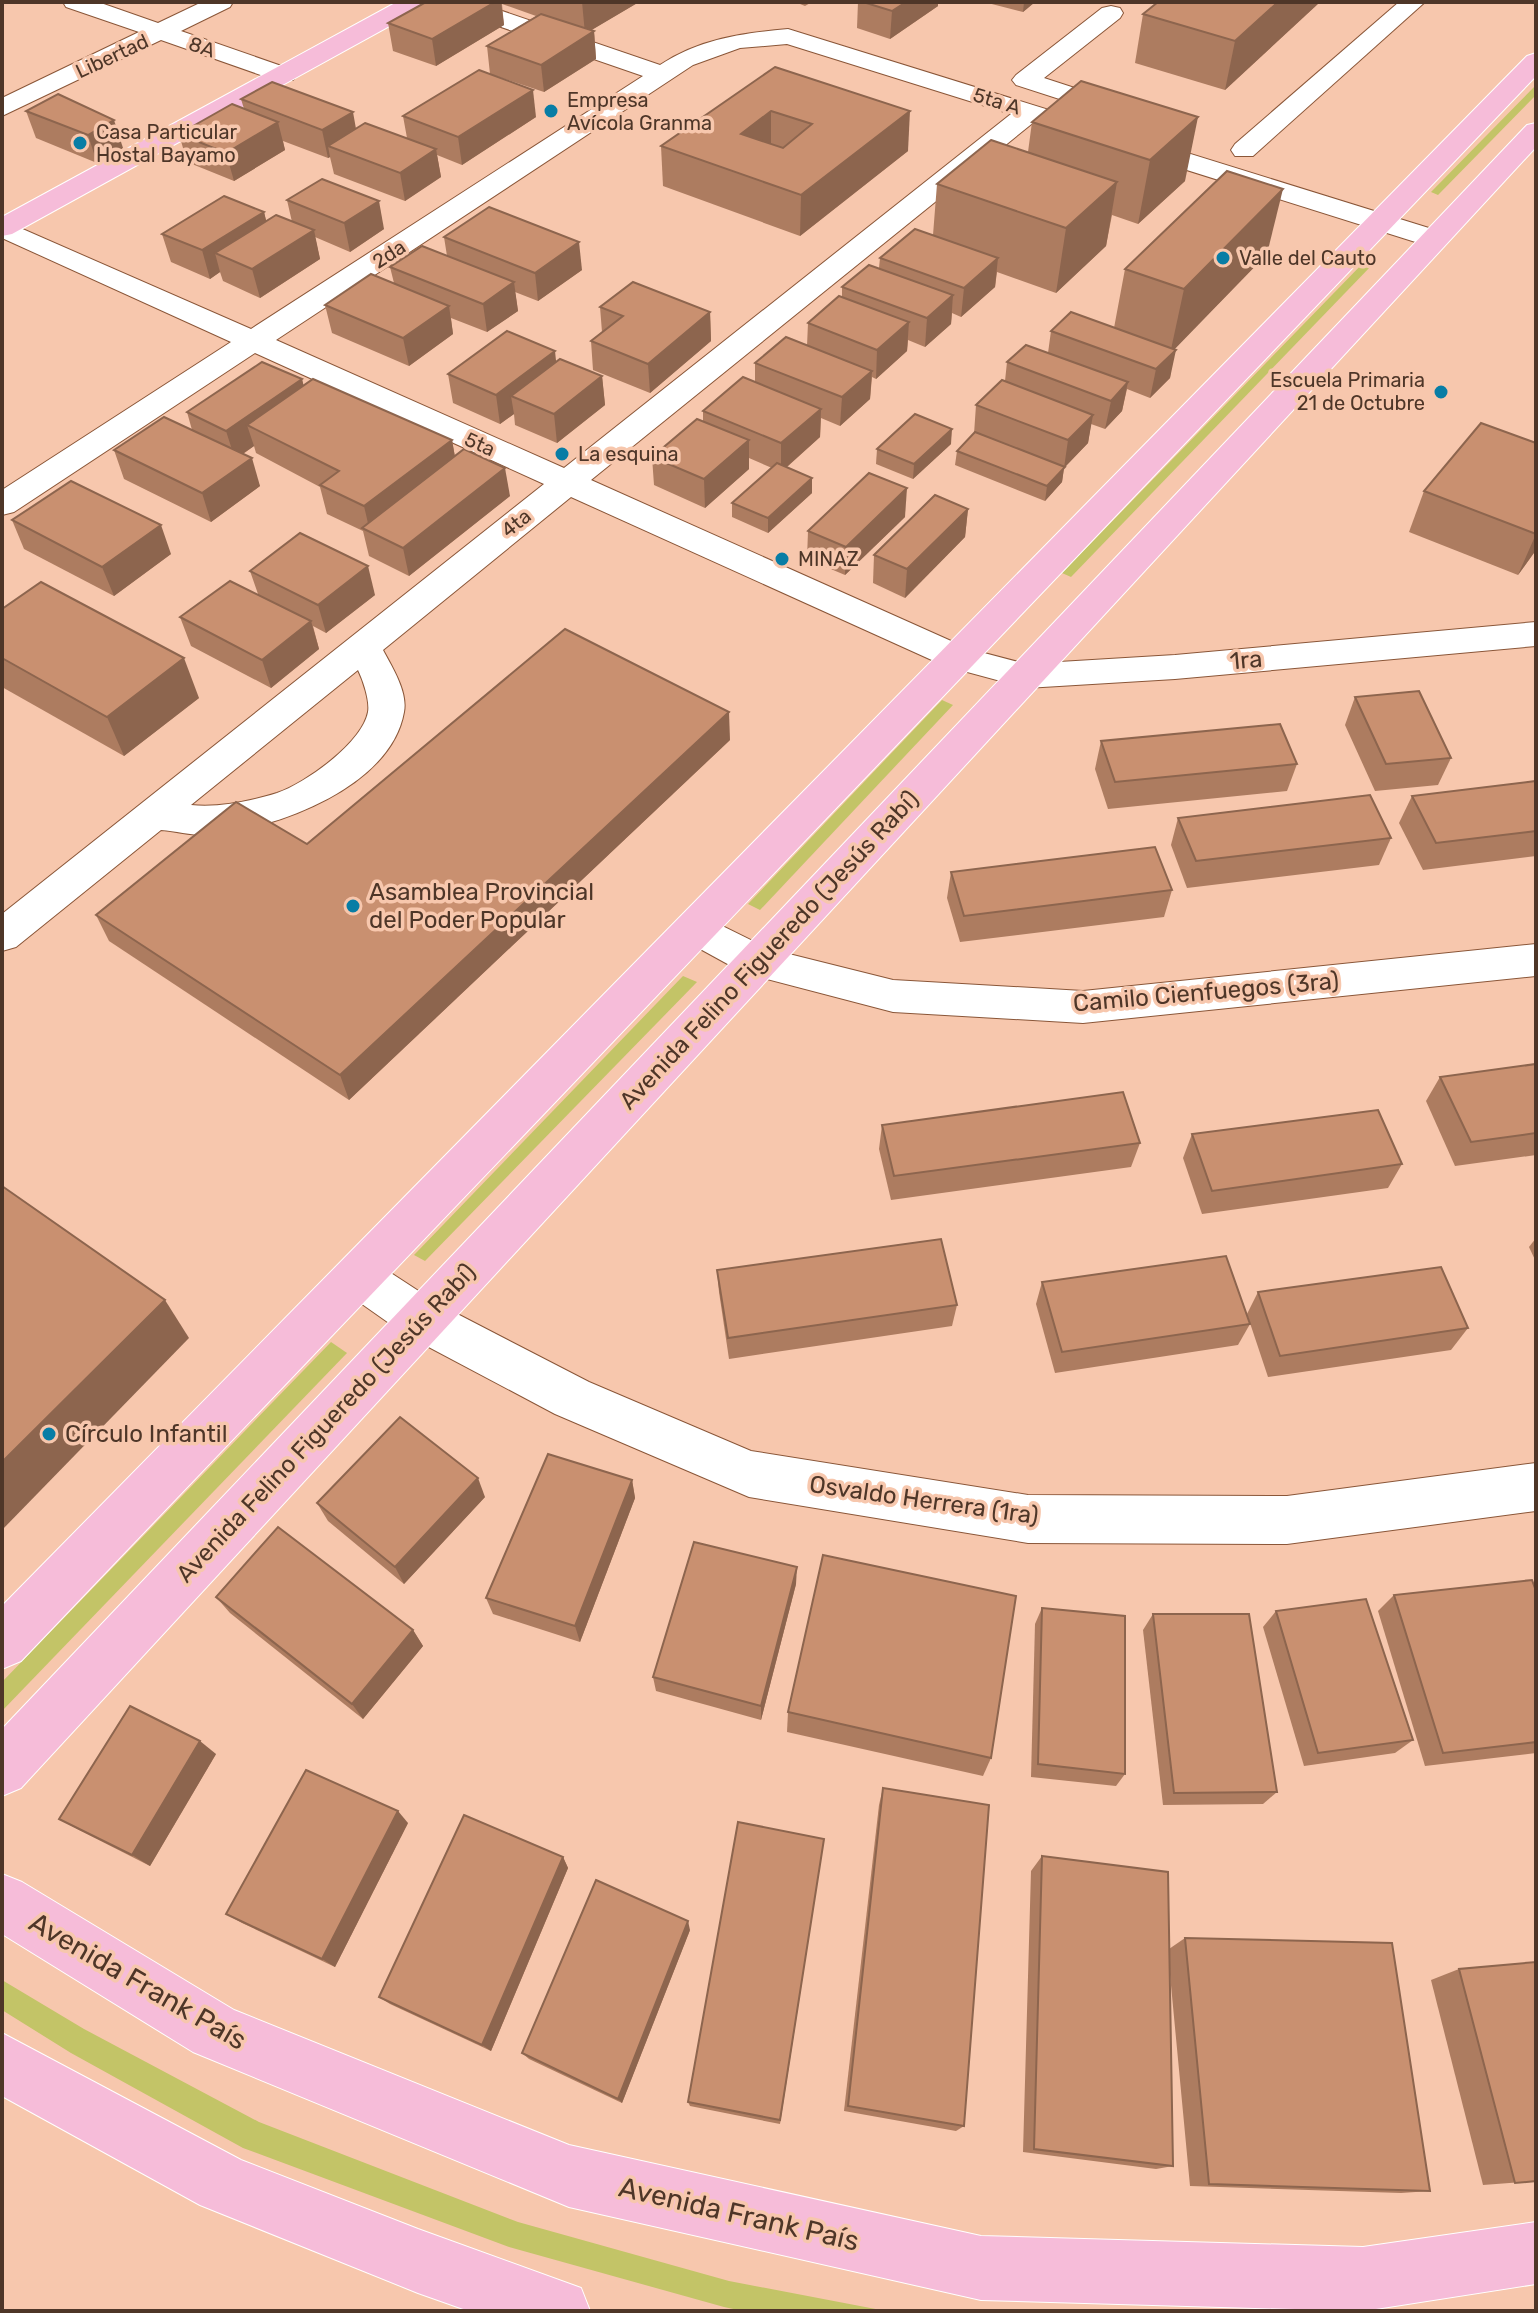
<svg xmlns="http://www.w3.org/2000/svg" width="1538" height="2313" viewBox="0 0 1538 2313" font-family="Rubik,sans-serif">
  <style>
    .green { fill: #c3c467 }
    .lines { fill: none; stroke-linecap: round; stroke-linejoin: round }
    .minor-casing { stroke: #8a5638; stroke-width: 2 }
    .major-casing { stroke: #fff; stroke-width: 2 }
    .minor { fill: #fff; fill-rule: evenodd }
    .major { fill: #f6bcd9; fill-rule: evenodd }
    .wall { fill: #ad7c60 }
    .shaded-wall { fill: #8d654e }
    .building { fill: #c99070; stroke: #8d654e; stroke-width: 2; fill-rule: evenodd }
    .poi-dot { fill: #087da5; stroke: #f7c7ad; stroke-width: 3 }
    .labels { text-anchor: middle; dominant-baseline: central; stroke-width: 7; stroke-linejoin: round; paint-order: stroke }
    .far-street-label { font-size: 20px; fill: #4e3628; stroke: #f7c7ad }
    .far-poi-label { font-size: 20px; fill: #4e3628; stroke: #f7c7ad; text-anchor: start }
    .street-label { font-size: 24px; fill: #4e3628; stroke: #f7c7ad }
    .poi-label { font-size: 24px; fill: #4e3628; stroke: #f7c7ad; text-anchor: start }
    .near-street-label { font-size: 28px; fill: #4e3628; stroke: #f7c7ad }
  </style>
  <rect width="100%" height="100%" fill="#f7c7ad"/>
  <g class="green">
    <polygon points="1536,85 1536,95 1438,195 1431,192"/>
    <polygon points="1365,261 1373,264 1071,577 1062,573"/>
    <polygon points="942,700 953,705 760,910 748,904"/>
    <polygon points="683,976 697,982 425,1261 414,1255"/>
    <polygon points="331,1342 347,1353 2,1711 2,1682"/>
    <polygon points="2,1980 84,2029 259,2122 518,2222 729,2281 886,2311 743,2311 724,2307 509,2247 243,2148 71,2053 2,2010"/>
  </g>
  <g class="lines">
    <g class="minor-casing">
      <g id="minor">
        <polygon points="63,2 98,2 158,23 202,2 233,2 230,7 181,31 293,70 297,75 293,80 275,80 161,40 2,116 2,98 139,32 66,7"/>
        <path d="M 440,2 L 476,2 L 660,65 C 699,39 742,33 788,29 L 1445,233 L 1449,239 L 1445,245 L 1435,247 L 1425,245 L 1034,122 L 591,480 L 969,649 L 1026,664 L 1175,655 L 1536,622 L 1536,646 L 1175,679 L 1026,688 L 945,666 L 571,497 L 383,650 C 392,667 408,692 404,712 C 391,787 276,829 209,835 C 194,836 176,831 161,830 L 16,947 L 2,951 L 2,914 L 544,484 L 255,353 L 14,512 L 2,515 L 2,490 L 231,342 L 2,238 L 2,220 L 251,329 L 643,76 L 443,7 ZM 787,44 L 1011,114 L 564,468 L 276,340 L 693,65 L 740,48 ZM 358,670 C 363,680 370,701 368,712 C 362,743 306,783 277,793 C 251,801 218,808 191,805 Z"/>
        <polygon points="1399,2 1425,2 1253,156 1235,156 1231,150 1235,144"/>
        <polygon points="1111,6 1120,8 1123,13 1120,18 1044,78 1087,92 1091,97 1087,102 1078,105 1016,85 1012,80 1016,75 1102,8"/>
        <polygon points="696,913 769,949 893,980 1083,991 1536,944 1536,976 1083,1023 893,1012 744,973 682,939 676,928 682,917"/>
        <polygon points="358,1256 374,1262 440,1305 589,1382 751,1451 1028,1495 1287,1496 1536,1463 1536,1511 1287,1544 1028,1543 749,1497 555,1414 406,1335 342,1290 335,1276 342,1262"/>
      </g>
    </g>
    <g class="major-casing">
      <g id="major">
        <polygon points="397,2 427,2 424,7 12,234 2,236 2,217"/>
        <polygon points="1536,53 1536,76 21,1661 2,1669 2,1606 1527,56"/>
        <polygon points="1536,123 1536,147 21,1788 2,1796 2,1729 1527,125"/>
        <polygon points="2,1874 22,1882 234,2010 569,2145 981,2236 1363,2247 1536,2222 1536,2284 1363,2311 981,2300 569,2207 193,2052 2,1934"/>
        <polygon points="2,2033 241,2160 418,2229 581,2288 590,2311 469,2311 418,2293 200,2205 2,2096"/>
      </g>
    </g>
    <use href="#minor" class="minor"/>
    <use href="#major" class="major"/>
  </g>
  <g class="wall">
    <polygon points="426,2 639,2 591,30 594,31 596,59 544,92 490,74 487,46 536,16 502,4 504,25 436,66 393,51 388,23"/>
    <polygon points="795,2 812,2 805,6"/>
    <polygon points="858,2 938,2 938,6 890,39 857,28"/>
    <polygon points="984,2 1035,2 1023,12"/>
    <polygon points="1320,2 1225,90 1135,63 1143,14"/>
    <polygon points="775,67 908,151 800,236 663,186 661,146"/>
    <polygon points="1081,81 1185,181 1138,224 1112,215 1106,246 1056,293 997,272 995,287 961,317 952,313 951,324 925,347 908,340 907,351 876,379 872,377 870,399 840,426 821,418 820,437 787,467 812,478 812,493 768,533 732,517 732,503 772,468 749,458 749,469 705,508 654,485 652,457 703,421 703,411 755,382 755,363 807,346 808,323 842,297 842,287 879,268 880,258 933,235 937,184 1028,152 1032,122"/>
    <polygon points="241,99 356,128 407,138 403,116 536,117 462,165 437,155 441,177 405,201 334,174 330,157 328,158 283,141 285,150 234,181 187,162 179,134 244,109"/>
    <polygon points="26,111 123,148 97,163 36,138"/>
    <polygon points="287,200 384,229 350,252 315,237 320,259 260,298 223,281 220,272 210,279 171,262 162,234 264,212 266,221 292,222"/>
    <polygon points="444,237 582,270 538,301 515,292 518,311 487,332 451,318 453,334 409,366 332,333 325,305 394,283 390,267 447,256"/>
    <polygon points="1267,254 1174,349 1170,378 1150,398 1127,389 1122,411 1105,429 1091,424 1088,443 1064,468 1062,482 1045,501 955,465 957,451 974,434 976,405 1005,381 1007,362 1048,353 1051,331 1114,328 1125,269"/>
    <polygon points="600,307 710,312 711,341 650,393 593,370 591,341 602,332"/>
    <polygon points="556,362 602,376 605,405 557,443 515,425 514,414 500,424 453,403 448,374"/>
    <polygon points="302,379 303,386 452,440 455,457 510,496 409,576 369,556 363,531 327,514 320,487 256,453 254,446 243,454 260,486 211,522 124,479 114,450 192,430 187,412"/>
    <polygon points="1536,443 1536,550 1518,575 1409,532 1424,491"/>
    <polygon points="951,444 913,479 876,464 877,449"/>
    <polygon points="968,509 965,537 905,598 873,583 874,555"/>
    <polygon points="905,517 845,575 807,559 808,531"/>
    <polygon points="12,520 171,554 114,596 24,549"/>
    <polygon points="250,571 375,595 326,633 313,626 319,649 271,688 191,646 180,617 258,594"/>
    <polygon points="2,609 199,698 124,756 2,687"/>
    <polygon points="1355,697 1451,758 1438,785 1375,791 1345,725"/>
    <polygon points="730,740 349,1100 109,941 96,915 307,844"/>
    <polygon points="1101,741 1297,764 1287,791 1108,809 1095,769"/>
    <polygon points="1536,781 1536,856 1423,870 1399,823 1412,796"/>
    <polygon points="1178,818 1391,838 1379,865 1187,888 1171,845"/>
    <polygon points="951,872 1172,890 1164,917 960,942 947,898"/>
    <polygon points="1536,1064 1536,1155 1455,1166 1426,1101 1440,1077"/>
    <polygon points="882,1125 1140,1143 1131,1167 891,1200 879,1149"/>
    <polygon points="1192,1134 1402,1164 1388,1188 1202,1214 1183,1158"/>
    <polygon points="1536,1238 1536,1262 1529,1247"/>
    <polygon points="717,1270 957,1305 952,1326 729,1359 719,1292"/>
    <polygon points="1042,1282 1250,1324 1238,1345 1055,1373 1036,1304"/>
    <polygon points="1258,1292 1468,1328 1451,1350 1268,1377 1247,1314"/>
    <polygon points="632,1480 635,1498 580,1642 493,1614 486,1598"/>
    <polygon points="485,1497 404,1584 328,1521 317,1503"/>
    <polygon points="796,1584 761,1720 656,1691 653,1677"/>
    <polygon points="1536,1591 1536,1753 1425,1766 1378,1611 1394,1595"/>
    <polygon points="216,1597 413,1630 423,1646 363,1719 230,1613"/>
    <polygon points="1042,1608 1125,1774 1116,1786 1031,1777 1035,1624"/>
    <polygon points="1276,1611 1413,1740 1395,1753 1304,1766 1263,1627"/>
    <polygon points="1153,1614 1277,1792 1263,1804 1163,1805 1143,1630"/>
    <polygon points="788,1712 991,1758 983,1776 787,1732"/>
    <polygon points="216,1754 150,1866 79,1830 59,1819"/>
    <polygon points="883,1788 964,2126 956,2131 844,2111 879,1805"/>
    <polygon points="408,1823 335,1967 242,1923 226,1914"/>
    <polygon points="824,1839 780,2124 690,2106 688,2102"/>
    <polygon points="1042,1856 1169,1949 1185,1938 1430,2191 1401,2193 1190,2186 1169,1964 1173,2166 1156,2169 1023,2152 1031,1871"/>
    <polygon points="563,1857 568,1868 491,2051 390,2004 379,1997"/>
    <polygon points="690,1930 622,2103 529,2059 522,2053"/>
    <polygon points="1459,1969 1536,2181 1483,2185 1431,1980"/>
  </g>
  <g class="shaded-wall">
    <polygon points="495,2 501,2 504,25 436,66 432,39"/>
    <polygon points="582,2 639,2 585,34"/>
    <polygon points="906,2 938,2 938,6 890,39 892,11"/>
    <polygon points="1024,2 1035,2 1023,12"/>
    <polygon points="1278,2 1320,2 1225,90 1235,41"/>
    <polygon points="594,31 596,59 544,92 541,65"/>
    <polygon points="533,90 536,117 462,165 458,137"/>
    <polygon points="771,111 771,151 741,134"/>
    <polygon points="910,111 908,151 800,236 801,195"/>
    <polygon points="353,112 358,140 328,146 330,157 328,158 322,130"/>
    <polygon points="1198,117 1185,181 1138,224 1150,160"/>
    <polygon points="114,120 123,148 97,163 88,135"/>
    <polygon points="278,122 285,150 234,181 226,153"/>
    <polygon points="436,149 441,177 405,201 400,173"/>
    <polygon points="1117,182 1106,246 1056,293 1066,228"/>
    <polygon points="1283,189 1267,254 1170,354 1184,289"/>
    <polygon points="379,201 384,229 350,252 344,223"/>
    <polygon points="264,212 271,240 215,253 220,272 210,279 202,250"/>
    <polygon points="314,230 320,259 260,298 252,269"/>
    <polygon points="579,242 582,270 538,301 535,273"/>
    <polygon points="998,258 995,287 961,317 964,288"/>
    <polygon points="514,282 518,311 487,332 483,304"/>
    <polygon points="953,295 951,324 925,347 927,318"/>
    <polygon points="449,306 453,334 409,366 403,338"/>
    <polygon points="710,312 711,341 650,393 648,364"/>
    <polygon points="909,322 907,351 876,379 877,350"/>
    <polygon points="1176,350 1170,378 1150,398 1156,369"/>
    <polygon points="555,351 558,380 511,396 514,414 500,424 496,395"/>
    <polygon points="872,371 870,399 840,426 842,397"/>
    <polygon points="602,376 605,405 557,443 554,414"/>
    <polygon points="302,379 309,407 247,425 254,446 235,459 226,431"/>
    <polygon points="1128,382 1122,411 1105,429 1111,401"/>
    <polygon points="821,409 820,437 781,472 781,443"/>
    <polygon points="1093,415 1088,443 1064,468 1062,482 1045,501 1047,486 1064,468 1068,440"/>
    <polygon points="952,429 951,444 913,479 914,464"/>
    <polygon points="452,440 457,469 370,532 364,506"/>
    <polygon points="749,440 749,469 705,508 704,479"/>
    <polygon points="252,458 260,486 211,522 202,493"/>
    <polygon points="505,468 510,496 409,576 403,548"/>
    <polygon points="812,478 812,493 768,533 768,518"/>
    <polygon points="907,488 905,517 845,575 846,547"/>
    <polygon points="968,509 965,537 905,598 907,569"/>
    <polygon points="161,525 171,554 114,596 102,567"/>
    <polygon points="1536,534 1536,550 1518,575"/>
    <polygon points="368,566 375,595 326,633 318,605"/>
    <polygon points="311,621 319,649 271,688 262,660"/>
    <polygon points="184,658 199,698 124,756 107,717"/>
    <polygon points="729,712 730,740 349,1100 340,1075"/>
    <polygon points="165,1300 189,1338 2,1530 2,1462"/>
    <polygon points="478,1478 485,1497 404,1584 395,1567"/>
    <polygon points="632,1480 635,1498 580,1642 575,1626"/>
    <polygon points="797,1567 796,1584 761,1720 761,1706"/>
    <polygon points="413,1630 423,1646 363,1719 352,1704"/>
    <polygon points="200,1741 216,1754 150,1866 132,1855"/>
    <polygon points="398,1811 408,1823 335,1967 322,1959"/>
    <polygon points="563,1857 568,1868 491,2051 482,2045"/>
    <polygon points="688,1921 690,1930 622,2103 618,2099"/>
  </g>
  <g class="building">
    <polygon points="426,2 495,2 432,39 388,23"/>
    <polygon points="863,2 906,2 892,11"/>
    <polygon points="1158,2 1278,2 1235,41 1143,14"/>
    <polygon points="541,14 594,31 541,65 487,46"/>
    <path d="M 775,67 L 910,111 L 801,195 L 661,146 ZM 771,111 L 812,124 L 783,148 L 741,134 Z"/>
    <polygon points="479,70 533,90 458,137 403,116"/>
    <polygon points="1081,81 1198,117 1150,160 1032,122"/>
    <polygon points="272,82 353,112 322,130 241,99"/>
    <polygon points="58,94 114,120 88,135 26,111"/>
    <polygon points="232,104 278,122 226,153 179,134"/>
    <polygon points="365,123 436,149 400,173 328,146"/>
    <polygon points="991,140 1117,182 1066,228 937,184"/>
    <polygon points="1227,171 1283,189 1184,289 1125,269"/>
    <polygon points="322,179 379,201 344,223 287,200"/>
    <polygon points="224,196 264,212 202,250 162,234"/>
    <polygon points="489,207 579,242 535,273 444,237"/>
    <polygon points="276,215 314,230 252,269 215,253"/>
    <polygon points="915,229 998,258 964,288 880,258"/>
    <polygon points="422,246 514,282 483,304 390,267"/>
    <polygon points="869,265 953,295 927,318 842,287"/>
    <polygon points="371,274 449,306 403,338 325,305"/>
    <polygon points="633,282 710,312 648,364 591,341 623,316 600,307"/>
    <polygon points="839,296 909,322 877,350 808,323"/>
    <polygon points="1071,312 1176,350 1156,369 1051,331"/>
    <polygon points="507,331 555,351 496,395 448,374"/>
    <polygon points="786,337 872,371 842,397 755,363"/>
    <polygon points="1026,345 1128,382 1111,401 1007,362"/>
    <polygon points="560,359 602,376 554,414 511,396"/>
    <polygon points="262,362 302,379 226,431 187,412"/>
    <polygon points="743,377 821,409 781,443 703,411"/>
    <polygon points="313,379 452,440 364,506 320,485 339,471 247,425"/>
    <polygon points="1002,380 1093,415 1068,440 976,405"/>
    <polygon points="915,414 952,429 914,464 877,449"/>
    <polygon points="164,417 252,458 202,493 114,450"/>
    <polygon points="697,419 749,440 704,479 652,457"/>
    <polygon points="1481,423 1536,443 1536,534 1424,491"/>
    <polygon points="975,432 1065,467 1047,486 957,451"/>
    <polygon points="464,449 505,468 403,548 362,528"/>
    <polygon points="777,463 812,478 768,518 732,503"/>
    <polygon points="869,473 907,488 846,547 808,531"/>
    <polygon points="71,481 161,525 102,567 12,520"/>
    <polygon points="935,495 968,509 907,569 874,555"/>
    <polygon points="300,533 368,566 318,605 250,571"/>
    <polygon points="230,581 311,621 262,660 180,617"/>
    <polygon points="41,582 184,658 107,717 2,658 2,609"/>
    <polygon points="565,629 729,712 340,1075 96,915 236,802 307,844"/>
    <polygon points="1419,691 1451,758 1386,764 1355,697"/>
    <polygon points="1280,724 1297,764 1115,782 1101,741"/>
    <polygon points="1536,781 1536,831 1436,843 1412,796"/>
    <polygon points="1370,795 1391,838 1196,861 1178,818"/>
    <polygon points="1155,847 1172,890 964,916 951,872"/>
    <polygon points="1536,1064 1536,1133 1471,1142 1440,1077"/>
    <polygon points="1123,1092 1140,1143 894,1176 882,1125"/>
    <polygon points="1378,1110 1402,1164 1212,1191 1192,1134"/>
    <polygon points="2,1186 165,1300 2,1462"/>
    <polygon points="941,1239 957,1305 728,1338 717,1270"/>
    <polygon points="1226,1256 1250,1324 1062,1352 1042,1282"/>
    <polygon points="1441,1267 1468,1328 1280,1356 1258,1292"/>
    <polygon points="400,1417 478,1478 395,1567 317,1503"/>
    <polygon points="548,1454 632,1480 575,1626 486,1598"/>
    <polygon points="278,1527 413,1630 352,1704 216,1597"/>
    <polygon points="694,1542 797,1567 761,1706 653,1677"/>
    <polygon points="823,1555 1016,1596 991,1758 788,1712"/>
    <polygon points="1532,1580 1536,1591 1536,1742 1443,1753 1394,1595"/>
    <polygon points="1366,1599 1413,1740 1318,1753 1276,1611"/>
    <polygon points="1042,1608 1125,1616 1125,1774 1038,1764"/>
    <polygon points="1153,1614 1249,1614 1277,1792 1174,1793"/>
    <polygon points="130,1706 200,1741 132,1855 59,1819"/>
    <polygon points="306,1770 398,1811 322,1959 226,1914"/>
    <polygon points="883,1788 989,1805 964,2126 848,2106"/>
    <polygon points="464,1815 563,1857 482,2045 379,1997"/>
    <polygon points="738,1822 824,1839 780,2120 688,2102"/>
    <polygon points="1042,1856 1168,1872 1173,2166 1034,2149"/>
    <polygon points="596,1880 688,1921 618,2099 522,2053"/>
    <polygon points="1185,1938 1392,1943 1430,2191 1209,2184"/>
    <polygon points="1536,1962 1536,2181 1515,2183 1459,1969"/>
  </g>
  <g class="poi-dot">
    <circle cx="551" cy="111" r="8"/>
    <circle cx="80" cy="143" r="8"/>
    <circle cx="1223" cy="258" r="8"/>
    <circle cx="1441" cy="392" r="8"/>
    <circle cx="562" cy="454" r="8"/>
    <circle cx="782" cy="559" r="8"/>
    <circle cx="353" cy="906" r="8"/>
    <circle cx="49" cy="1434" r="8"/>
  </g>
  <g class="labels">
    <g class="far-street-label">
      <text transform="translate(202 47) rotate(19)">8A</text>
      <text transform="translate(112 56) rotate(-25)">Libertad</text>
      <text transform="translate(997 101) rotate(17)">5ta A</text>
      <text transform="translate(389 254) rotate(-33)">2da</text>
      <text transform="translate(480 444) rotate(24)">5ta</text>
      <text transform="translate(516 523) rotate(-39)">4ta</text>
    </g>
    <g class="far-poi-label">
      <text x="567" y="100">Empresa<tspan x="567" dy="23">Avícola Granma</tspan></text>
      <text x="96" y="132">Casa Particular<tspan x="96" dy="23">Hostal Bayamo</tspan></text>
      <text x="1239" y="258">Valle del Cauto</text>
      <text x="1425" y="380" text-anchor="end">Escuela Primaria<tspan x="1425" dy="23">21 de Octubre</tspan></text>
      <text x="578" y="454">La esquina</text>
      <text x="798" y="559">MINAZ</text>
    </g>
    <g class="street-label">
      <text transform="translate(1246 660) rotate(-5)">1ra</text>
      <text transform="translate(769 950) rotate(-47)">Avenida Felino Figueredo (Jesús Rabí)</text>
      <text transform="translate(1206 992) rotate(-5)">Camilo Cienfuegos (3ra)</text>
      <text transform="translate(326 1423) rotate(-47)">Avenida Felino Figueredo (Jesús Rabí)</text>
      <text transform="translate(924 1500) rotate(8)">Osvaldo Herrera (1ra)</text>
    </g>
    <g class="poi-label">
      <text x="369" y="892">Asamblea Provincial<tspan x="369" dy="28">del Poder Popular</tspan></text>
      <text x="65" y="1434">Círculo Infantil</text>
    </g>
    <g class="near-street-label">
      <text transform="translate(138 1981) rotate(30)">Avenida Frank País</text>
      <text transform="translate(739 2214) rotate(13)">Avenida Frank País</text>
    </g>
  </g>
  <rect width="1538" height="2313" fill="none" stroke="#4e3628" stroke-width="8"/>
</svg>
